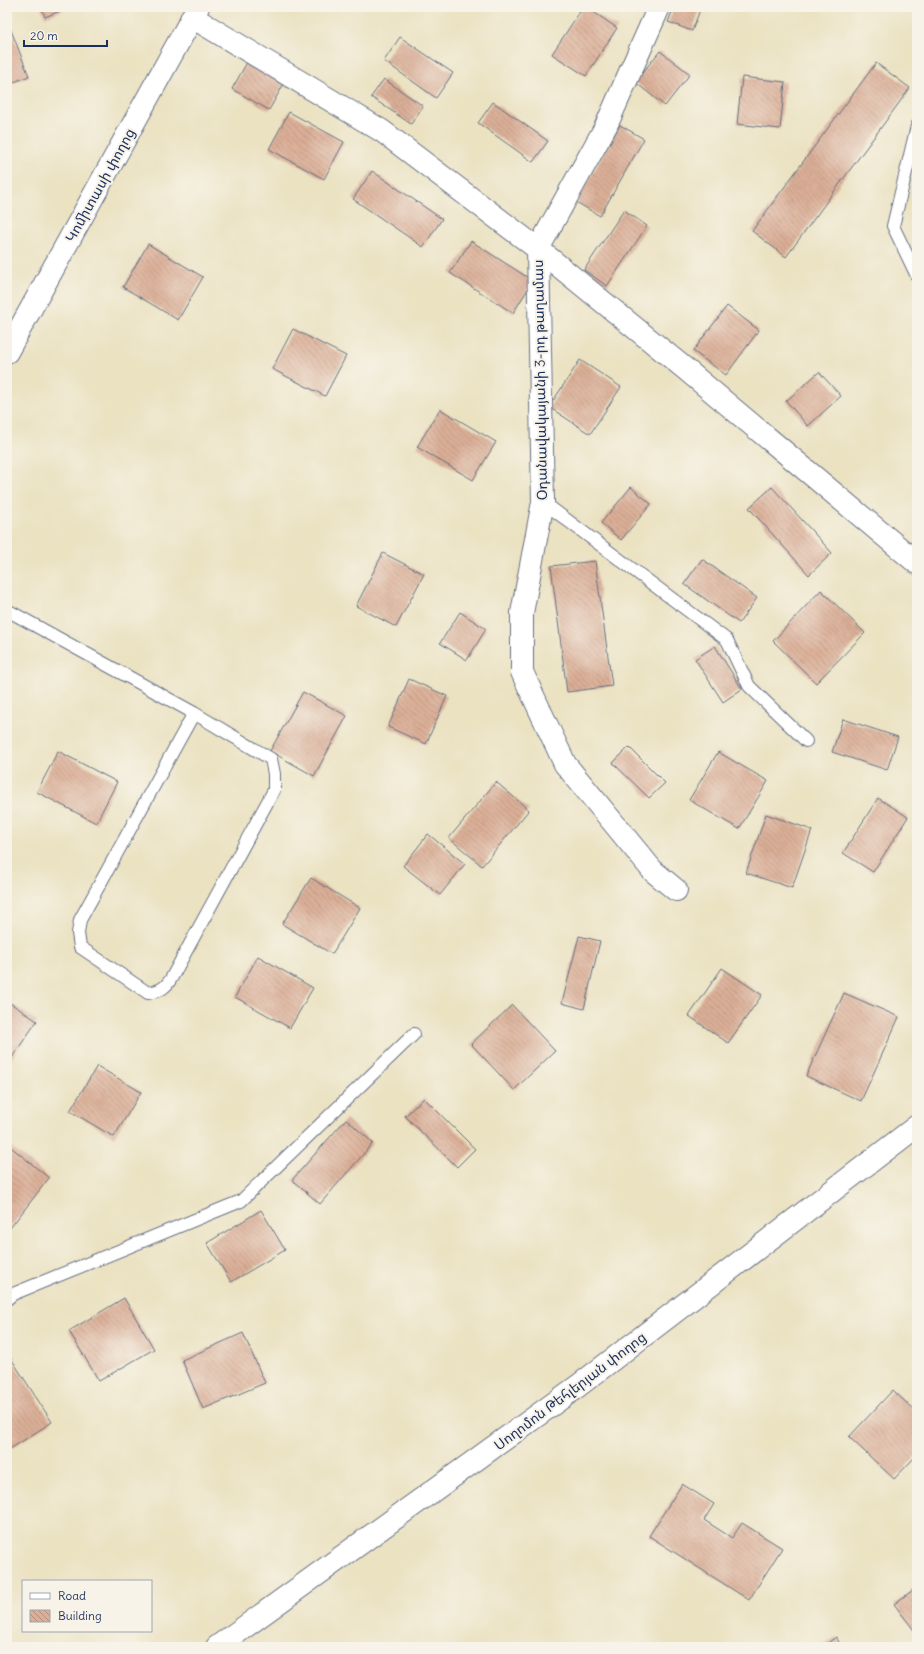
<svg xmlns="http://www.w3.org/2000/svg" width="924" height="1654" viewBox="0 0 924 1654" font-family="Delius,'Noto Sans Armenian',sans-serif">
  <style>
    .building { fill: url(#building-back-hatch) }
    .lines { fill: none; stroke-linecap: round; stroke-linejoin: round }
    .service-casing { stroke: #646e81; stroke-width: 14 }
    .minor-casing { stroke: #646e81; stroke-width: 24 }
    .tertiary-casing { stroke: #646e81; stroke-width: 24 }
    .secondary-casing { stroke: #646e81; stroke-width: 24 }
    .service { stroke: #fff; stroke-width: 12 }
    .minor { stroke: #fff; stroke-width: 22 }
    .tertiary { stroke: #fff; stroke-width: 22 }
    .secondary { stroke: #fff; stroke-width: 22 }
    .labels { text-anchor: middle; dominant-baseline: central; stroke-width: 4; stroke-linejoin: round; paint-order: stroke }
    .street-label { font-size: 14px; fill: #1b2f5e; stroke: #f7f3e8 }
  </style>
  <defs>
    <pattern id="building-back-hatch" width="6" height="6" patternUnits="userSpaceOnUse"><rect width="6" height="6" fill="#dbaf97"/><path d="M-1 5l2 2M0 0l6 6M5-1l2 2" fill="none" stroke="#b18f7e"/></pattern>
  </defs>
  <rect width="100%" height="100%" fill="#f7f3e8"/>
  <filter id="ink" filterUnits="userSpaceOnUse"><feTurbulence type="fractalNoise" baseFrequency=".025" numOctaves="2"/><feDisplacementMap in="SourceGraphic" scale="8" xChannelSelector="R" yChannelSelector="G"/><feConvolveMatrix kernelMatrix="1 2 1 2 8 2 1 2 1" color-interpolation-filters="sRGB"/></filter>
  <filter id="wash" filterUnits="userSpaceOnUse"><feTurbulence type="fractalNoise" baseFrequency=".012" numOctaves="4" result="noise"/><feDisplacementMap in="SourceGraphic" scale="16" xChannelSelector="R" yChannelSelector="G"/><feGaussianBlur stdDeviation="0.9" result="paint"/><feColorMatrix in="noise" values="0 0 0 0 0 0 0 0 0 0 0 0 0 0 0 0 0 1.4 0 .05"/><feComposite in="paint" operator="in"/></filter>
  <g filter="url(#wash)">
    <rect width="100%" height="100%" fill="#ebe2c2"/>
    <g id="blocks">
      <g class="building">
        <polygon points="41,7 70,7 45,17"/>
        <polygon points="583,7 586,7 617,28 586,76 552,54"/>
        <polygon points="674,7 701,7 692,31 668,22"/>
        <polygon points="7,20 29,76 7,85"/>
        <polygon points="400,37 453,73 436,98 384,61"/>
        <polygon points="660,51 690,74 665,106 635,82"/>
        <polygon points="249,59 286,80 269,110 232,89"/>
        <polygon points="876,63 910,88 786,257 752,231"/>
        <polygon points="742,77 785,82 780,129 737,124"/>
        <polygon points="384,79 423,106 411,124 371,97"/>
        <polygon points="493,102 548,141 533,162 478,123"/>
        <polygon points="289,112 344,142 324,179 269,149"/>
        <polygon points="620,125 644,139 600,216 576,202"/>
        <polygon points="372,171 442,219 423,247 353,199"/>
        <polygon points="624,210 647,226 607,286 584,270"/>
        <polygon points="471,241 533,281 513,313 450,273"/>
        <polygon points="148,244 203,277 178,320 123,287"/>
        <polygon points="727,306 759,330 726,375 693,351"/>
        <polygon points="293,329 346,356 325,396 272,369"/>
        <polygon points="580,360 621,387 590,434 549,407"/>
        <polygon points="819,372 841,396 808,426 786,401"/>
        <polygon points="440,409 496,442 473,480 417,447"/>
        <polygon points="631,487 651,504 621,540 601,523"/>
        <polygon points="772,487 832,553 809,575 749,508"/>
        <polygon points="383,553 424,574 396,627 356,606"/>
        <polygon points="702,559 757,598 739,623 684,584"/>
        <polygon points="595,561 612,686 567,692 551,566"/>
        <polygon points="821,590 865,633 816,683 773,641"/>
        <polygon points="460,612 486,629 467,660 440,643"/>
        <polygon points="715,646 742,689 723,702 695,659"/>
        <polygon points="409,679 447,696 426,744 388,727"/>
        <polygon points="303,692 347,716 314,776 270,751"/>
        <polygon points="843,719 898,737 887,770 832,752"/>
        <polygon points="629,747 665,783 649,798 613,763"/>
        <polygon points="58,751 117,782 96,823 37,792"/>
        <polygon points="718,752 768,781 739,829 689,800"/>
        <polygon points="496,782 529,810 482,866 449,838"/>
        <polygon points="878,798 908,817 873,872 843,853"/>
        <polygon points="766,814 812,830 792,888 746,873"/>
        <polygon points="428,834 465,864 440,895 403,866"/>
        <polygon points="311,878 360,908 332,954 282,924"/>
        <polygon points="579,936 600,941 584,1009 562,1003"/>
        <polygon points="258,956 313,988 290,1028 235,997"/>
        <polygon points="722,968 762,995 728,1043 689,1016"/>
        <polygon points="844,993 899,1017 861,1101 806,1076"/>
        <polygon points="7,1001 37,1021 9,1062 7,1061"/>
        <polygon points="512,1005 555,1051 514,1090 471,1044"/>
        <polygon points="97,1066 141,1092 114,1137 70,1111"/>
        <polygon points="424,1098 475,1149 457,1167 405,1116"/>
        <polygon points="346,1119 373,1143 320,1204 292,1180"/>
        <polygon points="7,1144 49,1178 7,1232"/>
        <polygon points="261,1210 285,1250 231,1282 207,1243"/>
        <polygon points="124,1298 154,1349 99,1381 69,1331"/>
        <polygon points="243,1333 265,1383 203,1409 182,1360"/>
        <polygon points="10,1357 52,1422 7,1451 7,1359"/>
        <polygon points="893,1390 917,1413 917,1455 894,1479 849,1437"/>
        <polygon points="682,1484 714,1504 704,1520 732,1538 742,1523 782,1548 749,1600 649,1536"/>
        <polygon points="917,1587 917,1634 894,1604"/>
        <polygon points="836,1637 842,1647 822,1647"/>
      </g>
    </g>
  </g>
  <g filter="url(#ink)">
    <use href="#blocks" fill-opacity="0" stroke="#646e81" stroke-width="1"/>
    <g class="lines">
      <g class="service-casing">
        <g id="service">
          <polyline points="917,126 893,226 917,276"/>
          <polyline points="543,502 727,640 749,686 806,741"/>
          <path d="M 7,610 L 194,713 L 271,759 L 274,774 L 274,790 L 172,977 C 166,988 160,991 148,993 L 80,947 L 78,933 L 80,920 L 194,713"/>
          <polyline points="7,1299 13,1294 241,1201 414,1034"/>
        </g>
      </g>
      <g class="minor-casing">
        <g id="minor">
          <polyline points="659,7 606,126 538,249 543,502 522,613 522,672 565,764 653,871 676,890"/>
          <polyline points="192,17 382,131 538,249 683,367 917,563"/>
        </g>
      </g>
      <g class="tertiary-casing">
        <polyline id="tertiary" points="217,1647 578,1386 917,1126"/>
      </g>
      <g class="secondary-casing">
        <polyline id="secondary" points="7,352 198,7"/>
      </g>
      <use href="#service" class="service"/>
      <use href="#minor" class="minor"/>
      <use href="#tertiary" class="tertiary"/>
      <use href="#secondary" class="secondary"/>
    </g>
  </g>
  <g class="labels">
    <g class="street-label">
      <text transform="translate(100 185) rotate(-61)">Կոմիտասի փողոց</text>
      <text transform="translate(540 380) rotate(-91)">Օդանավակայանի 3-րդ թաղամաս</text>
      <text transform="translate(570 1391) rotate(-37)">Սողոմոն Թեհլերյան փողոց</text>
    </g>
  </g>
  <rect width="924" height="1654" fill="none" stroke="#f7f3e8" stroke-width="24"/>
  <rect x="22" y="1580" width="130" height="52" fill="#f7f3e8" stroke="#9fa5b1"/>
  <rect x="30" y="1593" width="20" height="6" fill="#ffffff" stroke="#9fa5b1"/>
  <text x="58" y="1600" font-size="12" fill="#1b2f5e">Road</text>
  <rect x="30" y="1610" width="20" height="12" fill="url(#building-back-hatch)" stroke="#9fa5b1"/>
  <text x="58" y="1620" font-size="12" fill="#1b2f5e">Building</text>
  <path d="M24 40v6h83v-6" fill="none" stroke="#1b2f5e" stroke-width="2"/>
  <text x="30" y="40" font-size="12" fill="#1b2f5e" stroke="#f7f3e8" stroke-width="3" paint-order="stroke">20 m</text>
</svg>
